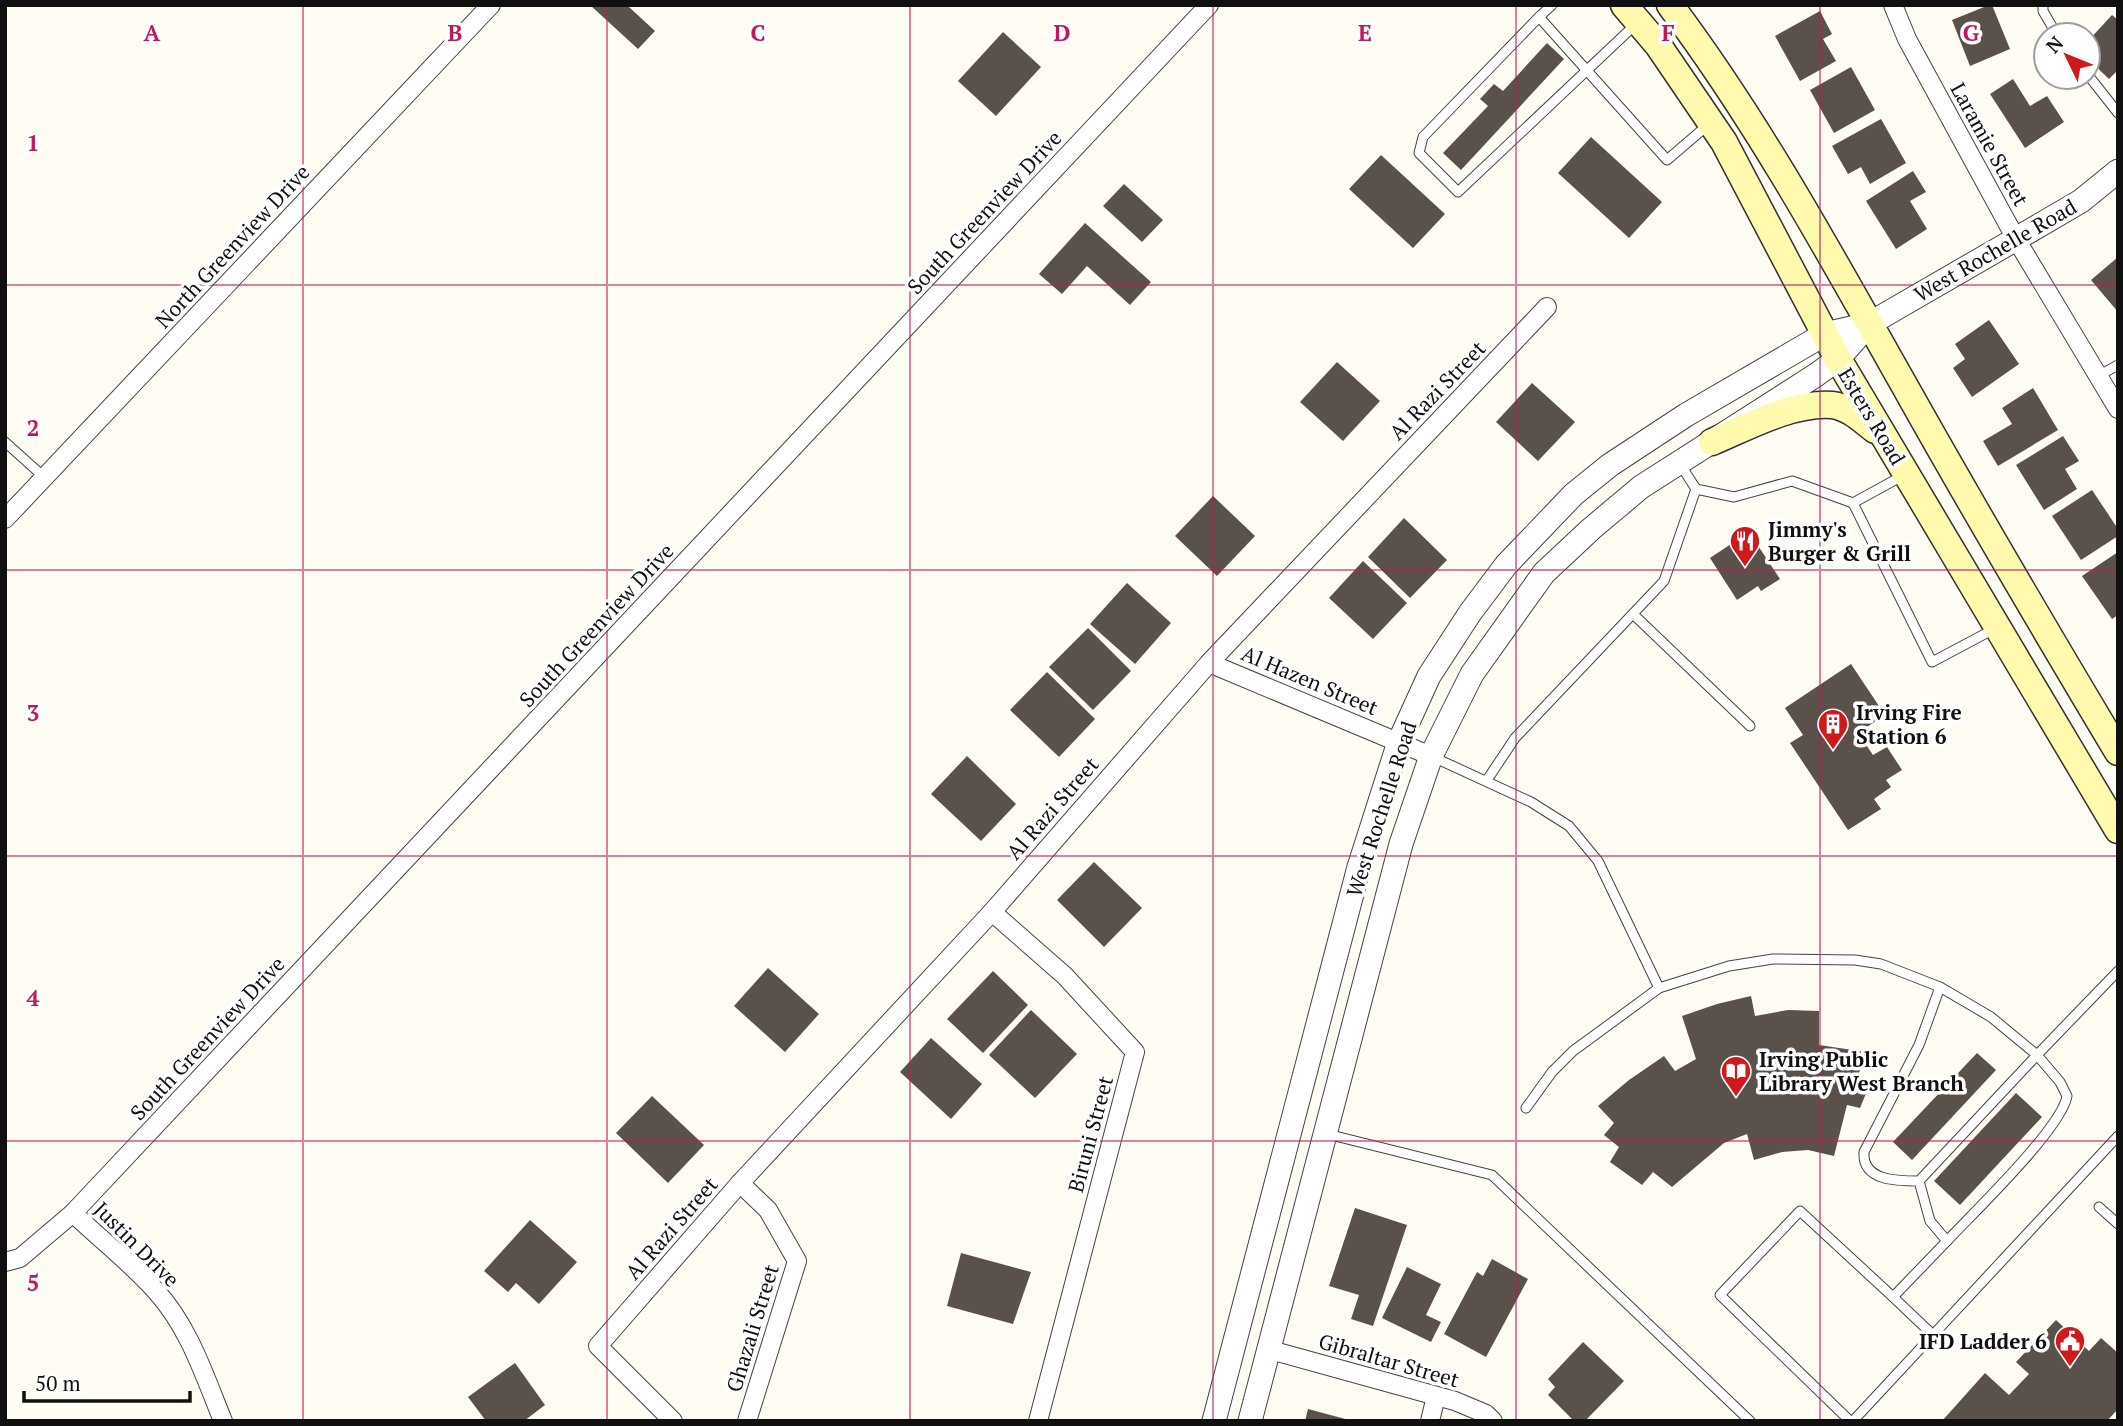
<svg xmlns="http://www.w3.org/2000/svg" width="2123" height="1426" viewBox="0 0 2123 1426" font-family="'PT Serif',serif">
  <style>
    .building { fill: #5a514b }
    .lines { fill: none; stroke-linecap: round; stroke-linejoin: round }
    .service-casing { stroke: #434343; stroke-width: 11 }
    .minor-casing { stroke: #434343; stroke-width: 20 }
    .tertiary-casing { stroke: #434343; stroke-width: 25 }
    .secondary-casing { stroke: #323232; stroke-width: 29 }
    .service { stroke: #fff; stroke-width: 9 }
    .minor { stroke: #fff; stroke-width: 18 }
    .tertiary { stroke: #fff; stroke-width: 23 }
    .secondary { stroke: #fffaae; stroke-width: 26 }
    .grid { fill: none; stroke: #c2185b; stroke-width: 2; stroke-opacity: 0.55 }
    .labels { text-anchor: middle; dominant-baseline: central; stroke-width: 7; stroke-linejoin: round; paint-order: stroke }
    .street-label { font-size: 21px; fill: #101010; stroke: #fff }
    .poi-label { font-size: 21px; font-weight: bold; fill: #101010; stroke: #fff; text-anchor: start }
    .grid-label { font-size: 23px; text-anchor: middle; font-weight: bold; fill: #c2185b; stroke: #fff; stroke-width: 7; stroke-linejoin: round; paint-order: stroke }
  </style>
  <rect width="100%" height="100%" fill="#fffdf3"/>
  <g class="building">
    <polygon points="590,5 630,5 629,7 655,31 638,49"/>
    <polygon points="1989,5 1992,5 2010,49 1970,66 1952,20"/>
    <polygon points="1820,11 1832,34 1823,39 1836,61 1800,81 1775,36"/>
    <polygon points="2112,15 2118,20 2118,70 2109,79 2088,59 2088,41"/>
    <polygon points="1003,32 1041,67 996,116 958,81"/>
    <polygon points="1547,43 1564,59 1461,170 1443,153 1488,106 1480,99 1494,84 1503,91"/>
    <polygon points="1851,67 1875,110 1834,133 1810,90"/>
    <polygon points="2013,79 2030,106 2047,96 2064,122 2025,148 1990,94"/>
    <polygon points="1881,119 1906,163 1870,184 1861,167 1848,174 1832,146"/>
    <polygon points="1591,137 1662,202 1629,238 1558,173"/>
    <polygon points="1381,155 1445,214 1413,248 1349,189"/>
    <polygon points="1913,171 1926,192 1910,201 1927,229 1896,249 1866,201"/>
    <polygon points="1124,184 1163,220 1142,242 1103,206"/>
    <polygon points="1085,223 1151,282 1130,305 1087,266 1062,294 1039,274"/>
    <polygon points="2118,257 2118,312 2091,280"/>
    <polygon points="1989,320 2019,364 1972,397 1953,368 1965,359 1955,344"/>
    <polygon points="1337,362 1380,401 1343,441 1300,402"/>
    <polygon points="1532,383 1575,422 1538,461 1496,422"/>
    <polygon points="2033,388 2058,430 1998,466 1983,441 2012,424 2002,408"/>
    <polygon points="2063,436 2079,461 2065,469 2077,489 2044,510 2016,465"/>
    <polygon points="2092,490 2118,529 2118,536 2081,560 2052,516"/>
    <polygon points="1213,496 1255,536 1217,576 1175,536"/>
    <polygon points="1404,518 1447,560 1410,598 1368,557"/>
    <polygon points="1749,532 1780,579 1761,591 1758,586 1737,600 1710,558"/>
    <polygon points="2118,552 2118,615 2112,619 2082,576"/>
    <polygon points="1363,561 1407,603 1373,639 1329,598"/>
    <polygon points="1127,583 1171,623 1135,664 1090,624"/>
    <polygon points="1088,628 1131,671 1093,710 1049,667"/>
    <polygon points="1851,664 1885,715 1858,733 1873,755 1887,747 1902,770 1886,780 1891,787 1874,799 1881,809 1848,830 1790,743 1803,735 1785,708"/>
    <polygon points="1047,672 1095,719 1059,757 1010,710"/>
    <polygon points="967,756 1016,804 981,841 931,794"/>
    <polygon points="1094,862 1142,908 1104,947 1057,900"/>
    <polygon points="768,968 819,1014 785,1052 734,1006"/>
    <polygon points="993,971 1028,1005 983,1053 947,1019"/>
    <polygon points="1751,996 1755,1016 1788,1010 1819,1011 1819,1045 1866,1052 1854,1088 1867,1091 1860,1108 1847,1105 1834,1156 1808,1150 1782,1152 1754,1160 1747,1134 1724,1143 1672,1187 1653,1172 1642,1185 1610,1162 1619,1147 1604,1135 1614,1123 1598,1106 1629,1080 1664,1056 1675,1071 1696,1059 1682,1016 1717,1004"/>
    <polygon points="1031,1010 1077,1054 1035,1098 989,1055"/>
    <polygon points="931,1038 982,1084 951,1119 900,1072"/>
    <polygon points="1977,1053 1996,1070 1912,1160 1893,1142"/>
    <polygon points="2016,1093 2042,1117 1960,1205 1934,1181"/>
    <polygon points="652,1096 704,1145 668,1183 616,1133"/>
    <polygon points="1355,1208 1407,1225 1373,1326 1351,1319 1359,1295 1329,1286"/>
    <polygon points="530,1220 577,1262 539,1304 516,1283 508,1292 484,1271"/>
    <polygon points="961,1253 1031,1272 1013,1324 947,1306"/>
    <polygon points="1492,1259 1528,1279 1486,1357 1444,1334 1477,1272 1483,1276"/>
    <polygon points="1407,1267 1441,1284 1426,1315 1441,1322 1431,1342 1382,1318"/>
    <polygon points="2056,1320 2089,1351 2101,1338 2118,1353 2118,1409 2107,1421 1942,1421 1985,1373 2009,1395 2029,1374 2016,1362"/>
    <polygon points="1583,1342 1624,1381 1585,1421 1574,1421 1548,1395 1555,1387 1548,1379"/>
    <polygon points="515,1363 545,1405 524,1421 486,1421 468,1397"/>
    <polygon points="1308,1409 1349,1420 1349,1421 1305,1421"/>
  </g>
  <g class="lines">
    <g class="service-casing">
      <g id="service">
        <polyline points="1552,5 1539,17 1667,160 1709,124"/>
        <polyline points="2043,5 2043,11 2057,35"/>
        <polyline points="1539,17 1423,137 1419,153 1458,192 1637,23"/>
        <polyline points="2088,75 2118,113"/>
        <polyline points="2098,376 2118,365"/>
        <polyline points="5,442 44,477"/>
        <polyline points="1696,489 1734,497 1792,481 1853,503 1904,475"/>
        <polyline points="1853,503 1932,662 1996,628"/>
        <polyline points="1633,614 1750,726"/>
        <polyline points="1433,757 1531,802 1569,826 1598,861 1659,988"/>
        <polyline points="1487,780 1515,738 1664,581 1696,489 1680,464"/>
        <polyline points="1526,1108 1552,1072 1573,1051 1659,988 1729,966 1773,959 1855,960 1881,964 1940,987 1991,1017 2037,1055 2118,971"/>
        <polyline points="1327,1134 1492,1175 1750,1421"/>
        <path d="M 1919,1181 L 1930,1221 L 1947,1241 C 1972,1214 2062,1128 2067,1096 L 2060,1082 L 2037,1055 L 1919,1181 C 1897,1181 1862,1181 1864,1152 L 1919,1045 L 1940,987"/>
        <polyline points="2099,1207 2118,1224"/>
        <polyline points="1893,1297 1933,1335"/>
        <polyline points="1850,1421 1720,1295 1800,1211 1893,1297 1947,1241"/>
        <polyline points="1853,1421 2118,1136"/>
      </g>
    </g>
    <g class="minor-casing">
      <g id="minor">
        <polyline points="1893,5 1907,39 2016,239 2118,409"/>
        <polyline points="5,519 491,5"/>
        <polyline points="1209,663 1431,756"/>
        <polyline points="992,912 1065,976 1135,1052 1038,1421"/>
        <polyline points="740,1183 768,1210 797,1261 747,1421"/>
        <path d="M 73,1213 C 100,1239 131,1263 156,1291 C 189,1327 205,1377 223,1421"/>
        <polyline points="5,1262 20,1258 73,1213 1209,5"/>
        <polyline points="1270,1350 1455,1401 1486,1414 1493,1421"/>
        <polyline points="673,1421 598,1346 740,1183 992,912 1209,663 1547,307"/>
        <polyline points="1430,1421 1436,1396"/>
      </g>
    </g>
    <g class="tertiary-casing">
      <g id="tertiary">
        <polyline points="1214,1421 1359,867 1399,742 1429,676 1470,613 1506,565 1574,494 1610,465 1686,415 1825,334 1869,324 2016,239 2081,201 2118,171"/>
        <polyline points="1250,1421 1401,844 1431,756 1472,674 1544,573 1591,529 1641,487 1816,375 1838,359 1869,324"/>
      </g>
    </g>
    <g class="secondary-casing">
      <g id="secondary">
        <polyline points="1624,5 1658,45 1724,142 1838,359 2118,830"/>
        <path d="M 1670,5 C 1763,129 1836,265 1912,399 C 1979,518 2048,635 2118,752"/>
        <path d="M 1712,442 C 1747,427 1793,402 1832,405 C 1849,407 1862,420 1875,430"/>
      </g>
    </g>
    <use href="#service" class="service"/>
    <use href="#minor" class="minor"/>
    <use href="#tertiary" class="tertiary"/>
    <use href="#secondary" class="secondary"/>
  </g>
  <path class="grid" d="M 303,5 L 303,1421M 607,5 L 607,1421M 910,5 L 910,1421M 1213,5 L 1213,1421M 1516,5 L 1516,1421M 1820,5 L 1820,1421M 5,285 L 2118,285M 5,570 L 2118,570M 5,856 L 2118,856M 5,1141 L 2118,1141"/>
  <defs>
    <g id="restaurant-pin" transform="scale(1.575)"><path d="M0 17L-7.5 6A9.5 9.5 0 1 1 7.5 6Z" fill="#cf191a" stroke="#fff"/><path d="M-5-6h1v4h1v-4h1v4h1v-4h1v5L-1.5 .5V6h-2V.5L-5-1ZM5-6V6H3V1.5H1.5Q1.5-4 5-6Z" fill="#fff"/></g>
    <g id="building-pin" transform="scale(1.575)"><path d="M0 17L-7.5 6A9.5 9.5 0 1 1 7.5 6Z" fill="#cf191a" stroke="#fff"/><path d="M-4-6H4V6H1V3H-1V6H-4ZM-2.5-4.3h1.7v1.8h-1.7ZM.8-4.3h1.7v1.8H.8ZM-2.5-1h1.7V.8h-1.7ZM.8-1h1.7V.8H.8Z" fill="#fff"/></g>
    <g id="library-pin" transform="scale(1.575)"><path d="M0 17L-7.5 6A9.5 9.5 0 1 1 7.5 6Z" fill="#cf191a" stroke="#fff"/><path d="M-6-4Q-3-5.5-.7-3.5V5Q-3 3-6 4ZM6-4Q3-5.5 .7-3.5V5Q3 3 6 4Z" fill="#fff"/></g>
    <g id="civic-pin" transform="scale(1.575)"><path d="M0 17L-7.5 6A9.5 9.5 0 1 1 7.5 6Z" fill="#cf191a" stroke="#fff"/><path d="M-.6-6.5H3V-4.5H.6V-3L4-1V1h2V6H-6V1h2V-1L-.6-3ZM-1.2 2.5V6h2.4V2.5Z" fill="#fff"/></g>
  </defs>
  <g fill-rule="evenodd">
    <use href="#restaurant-pin" x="1745" y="541"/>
    <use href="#building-pin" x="1833" y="724"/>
    <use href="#library-pin" x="1736" y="1071"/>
    <use href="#civic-pin" x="2070" y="1341"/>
  </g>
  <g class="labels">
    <g class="street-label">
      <text transform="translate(1990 144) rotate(61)">Laramie Street</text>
      <text transform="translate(984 212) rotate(-47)">South Greenview Drive</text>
      <text transform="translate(232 246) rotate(-47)">North Greenview Drive</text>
      <text transform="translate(1995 250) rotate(-30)">West Rochelle Road</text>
      <text transform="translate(1437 390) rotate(-46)">Al Razi Street</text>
      <text transform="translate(1872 416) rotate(59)">Esters Road</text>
      <text transform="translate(596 625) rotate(-47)">South Greenview Drive</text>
      <text transform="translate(1310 680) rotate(23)">Al Hazen Street</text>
      <text transform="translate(1052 808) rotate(-49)">Al Razi Street</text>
      <text transform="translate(1381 809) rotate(-72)">West Rochelle Road</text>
      <text transform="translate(207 1038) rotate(-47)">South Greenview Drive</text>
      <text transform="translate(1090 1134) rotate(-75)">Biruni Street</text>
      <text transform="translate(671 1228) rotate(-49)">Al Razi Street</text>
      <text transform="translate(137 1244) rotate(45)">Justin Drive</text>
      <text transform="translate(752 1328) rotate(-73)">Ghazali Street</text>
      <text transform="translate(1389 1360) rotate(16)">Gibraltar Street</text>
    </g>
    <g class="poi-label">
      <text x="1768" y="529">Jimmy's<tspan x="1768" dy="24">Burger &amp; Grill</tspan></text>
      <text x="1856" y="712">Irving Fire<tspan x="1856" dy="24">Station 6</tspan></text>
      <text x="1759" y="1059">Irving Public<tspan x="1759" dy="24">Library West Branch</tspan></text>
      <text x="2047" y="1341" text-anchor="end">IFD Ladder 6</text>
    </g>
  </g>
  <g class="grid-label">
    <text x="152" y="41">A</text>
    <text x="455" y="41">B</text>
    <text x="758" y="41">C</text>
    <text x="1062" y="41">D</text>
    <text x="1365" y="41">E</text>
    <text x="1668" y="41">F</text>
    <text x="1971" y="41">G</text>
    <text x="33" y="151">1</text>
    <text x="33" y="436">2</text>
    <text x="33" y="721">3</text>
    <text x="33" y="1006">4</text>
    <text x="33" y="1291">5</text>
  </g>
  <rect width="2123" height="1426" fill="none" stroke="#101010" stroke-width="14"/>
  <g transform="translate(2067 56) rotate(313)"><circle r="33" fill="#ffffff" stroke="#9f9f9f" stroke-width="2"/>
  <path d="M0-5L12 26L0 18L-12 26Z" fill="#cf191a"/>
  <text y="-10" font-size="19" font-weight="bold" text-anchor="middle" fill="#101010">N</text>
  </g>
  <path d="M24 1391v10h166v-10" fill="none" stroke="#101010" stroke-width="3.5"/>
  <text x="35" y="1391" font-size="21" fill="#101010" stroke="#ffffff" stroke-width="5" paint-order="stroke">50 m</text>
</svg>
